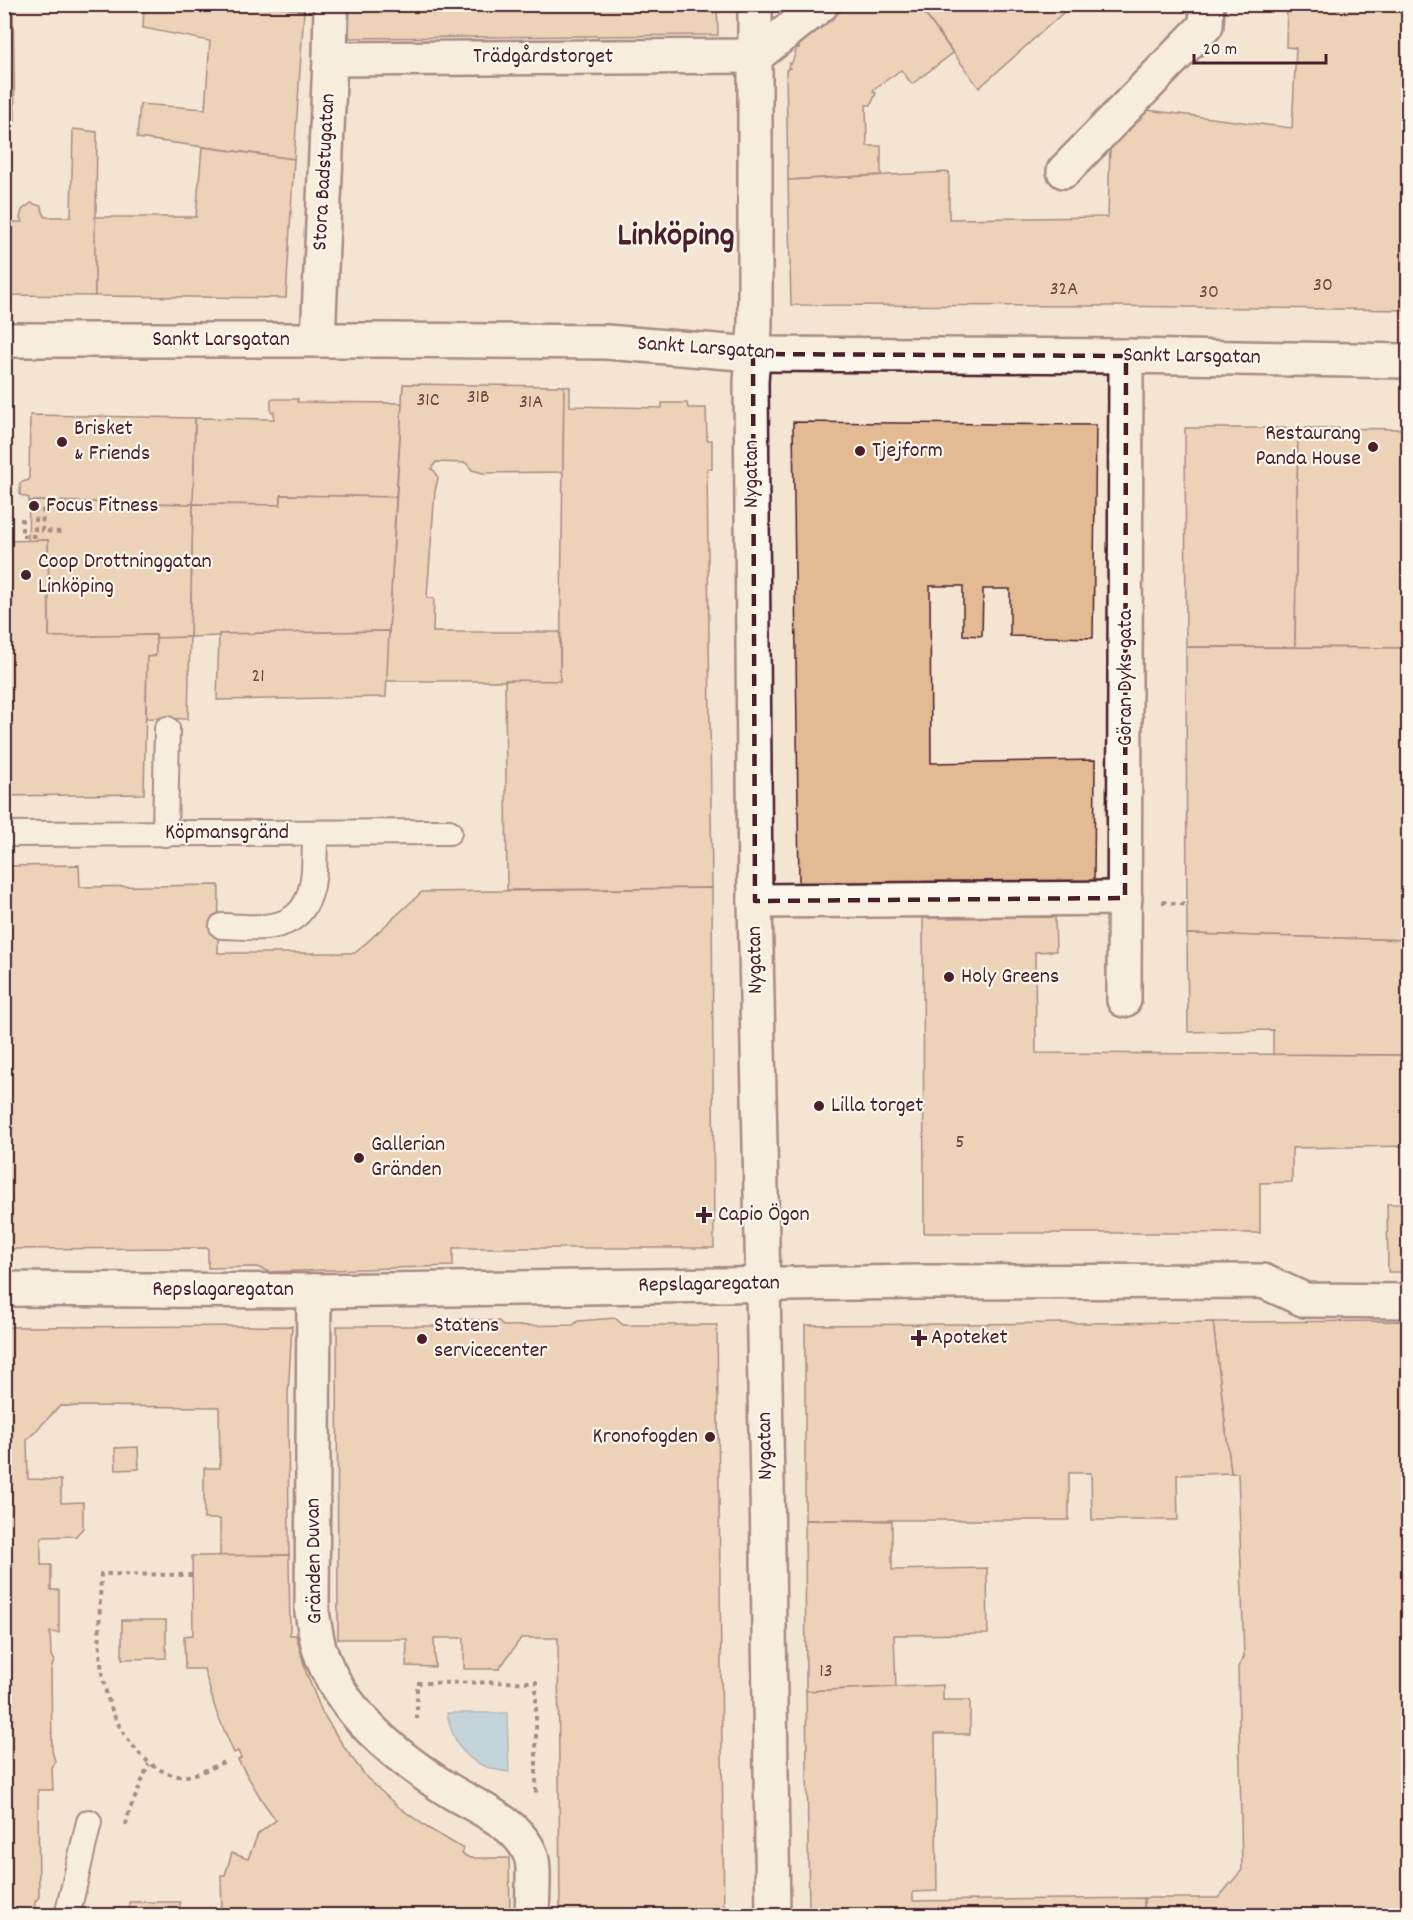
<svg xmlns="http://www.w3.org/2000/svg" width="1413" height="1920" viewBox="0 0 1413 1920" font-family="Dekko,sans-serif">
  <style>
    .water { fill: #87c1e6; stroke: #6f809b; stroke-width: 1.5 }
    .building { fill: #e3ba94; stroke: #4a1f2b; stroke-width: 1.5 }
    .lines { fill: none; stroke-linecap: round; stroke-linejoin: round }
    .service-casing { stroke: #4a1f2b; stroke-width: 28 }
    .pedestrian-casing { stroke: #4a1f2b; stroke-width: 38 }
    .minor-casing { stroke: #4a1f2b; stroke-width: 38 }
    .secondary-casing { stroke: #4a1f2b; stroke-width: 38 }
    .path { stroke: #4a1f2b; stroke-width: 4; stroke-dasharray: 4.5 4.5; stroke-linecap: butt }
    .service { stroke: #fbf7ec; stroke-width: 24 }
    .pedestrian { stroke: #fbf7ec; stroke-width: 33 }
    .minor { stroke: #fbf7ec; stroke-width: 33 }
    .secondary { stroke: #fbf7ec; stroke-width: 33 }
    .marked { fill: none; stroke: #4a1f2b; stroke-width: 4.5; stroke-dasharray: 12 8; stroke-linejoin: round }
    .poi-dot { fill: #4a1f2b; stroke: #fbf7ec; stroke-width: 2 }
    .labels { text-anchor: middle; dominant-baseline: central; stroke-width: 4.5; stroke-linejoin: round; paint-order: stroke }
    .number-label { font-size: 20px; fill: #704645 }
    .street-label { font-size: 22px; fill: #4a1f2b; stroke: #fbf7ec }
    .poi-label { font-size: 22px; fill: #4a1f2b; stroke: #fbf7ec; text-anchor: start }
    .town-label { font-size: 34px; font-weight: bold; fill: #4a1f2b; stroke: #fbf7ec }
  </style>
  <rect width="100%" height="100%" fill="#f4e5d2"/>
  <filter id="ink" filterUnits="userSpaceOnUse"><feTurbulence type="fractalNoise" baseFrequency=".0167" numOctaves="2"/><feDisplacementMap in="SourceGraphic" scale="12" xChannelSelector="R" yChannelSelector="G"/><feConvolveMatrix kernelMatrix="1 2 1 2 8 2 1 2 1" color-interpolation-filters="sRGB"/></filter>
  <g filter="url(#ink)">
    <path class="water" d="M 507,1713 L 509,1772 C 472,1768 454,1750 447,1713 Z"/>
    <g class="building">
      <polygon points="4,4 13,4 15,121 4,120"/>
      <polygon points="144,4 261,4 304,11 294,159 137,138 140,104 205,109 210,41 143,28"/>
      <polygon points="350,4 717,4 718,35 349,38"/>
      <polygon points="850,4 918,4 953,53 912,84 901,70 874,89 873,92 876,93 871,105 866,105 867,146 881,146 881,175 788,180 786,70 790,68 788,67 789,63 791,64 793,60 797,47 799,48 799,44"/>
      <polygon points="918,4 1073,4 979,88"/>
      <polygon points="1287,4 1408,4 1408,310 1107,306 791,305 788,180 949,172 949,219 1108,217 1110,146 1139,109 1292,128 1296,48 1286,47"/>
      <polygon points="73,129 97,132 95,296 4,295 4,222 23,222 20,218 22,210 31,203 41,206 45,217 71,217"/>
      <polygon points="4,139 8,139 9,197 4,207"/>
      <polygon points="202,147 294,159 286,298 95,296 95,217 196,217"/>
      <polygon points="403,384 564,386 563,472 483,473 472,470 466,463 436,462 431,469 435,471 438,478 435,491 427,597 434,599 433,632 560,632 560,681 386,681"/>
      <polygon points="564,386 570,387 570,406 662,408 662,403 687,403 688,408 706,408 707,440 712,440 712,469 707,469 712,888 507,890 505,680 560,681"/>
      <polygon points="271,399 298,399 297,402 402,403 396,497 281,495 281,505 193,504 195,418 274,419 274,412 271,412"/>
      <polygon points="30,415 195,418 193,504 29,501 29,498 20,495 20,483 29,480"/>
      <polygon points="793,422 1096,425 1093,638 1010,636 1010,589 983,589 982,636 963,635 963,586 930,586 931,763 1095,760 1094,882 799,886"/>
      <polygon points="1185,428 1298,428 1295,647 1186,647"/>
      <polygon points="1298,428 1408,429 1408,648 1295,647"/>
      <polygon points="281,495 396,497 389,631 219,634 219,636 190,637 193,504 281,505"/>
      <polygon points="29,501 193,504 190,637 156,638 156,635 49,637 48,540 28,541"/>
      <polygon points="48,540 49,637 156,635 156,656 147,657 144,794 4,796 4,541"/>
      <polygon points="389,631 386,697 217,700 219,634"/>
      <polygon points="190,637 188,719 146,718 147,657 156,656 156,638"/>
      <polygon points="1186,647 1408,648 1408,940 1187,934"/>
      <polygon points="79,865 80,887 219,885 218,953 355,953 422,892 712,888 714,1248 453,1248 453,1266 269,1272 257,1267 208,1268 208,1248 4,1249 4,866"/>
      <polygon points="1055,917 1056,951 1035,952 1036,1053 1408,1055 1408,1146 1292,1148 1292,1182 1260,1183 1260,1233 924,1233 923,918"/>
      <polygon points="1187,934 1408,940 1408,1055 1273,1054 1273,1030 1188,1032"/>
      <polygon points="1387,1204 1408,1204 1408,1272 1388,1272"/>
      <polygon points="615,1318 623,1325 717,1325 724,1916 560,1916 558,1638 521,1638 499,1669 464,1669 464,1638 434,1638 435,1667 406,1666 407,1639 338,1639 337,1326 455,1326 461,1319 499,1321 503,1326 573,1325 578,1321"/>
      <polygon points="1408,1321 1408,1916 1144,1916 1144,1898 1218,1898 1242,1870 1238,1667 1244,1657 1238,1473 1231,1473 1213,1322"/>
      <polygon points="1213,1322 1231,1473 1177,1475 1178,1520 1092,1520 1091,1473 1069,1473 1069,1520 805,1520 805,1325"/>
      <polygon points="292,1326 288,1395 289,1555 220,1556 220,1519 204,1519 204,1468 220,1468 219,1407 60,1406 27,1440 28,1479 61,1480 61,1503 83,1502 83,1528 76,1536 43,1537 41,1541 41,1565 51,1565 51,1590 59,1590 59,1633 50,1632 51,1655 54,1661 51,1670 52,1751 55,1761 52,1768 53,1790 38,1790 39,1897 35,1902 34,1916 4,1916 4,1327"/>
      <polygon points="138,1447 139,1469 116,1470 115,1448"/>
      <polygon points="805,1520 892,1521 892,1570 987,1568 988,1634 894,1635 896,1687 806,1691"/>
      <polygon points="289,1555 290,1635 296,1635 307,1675 322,1712 344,1747 367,1778 396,1805 428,1828 464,1849 462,1854 470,1858 509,1858 510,1913 506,1913 507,1916 222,1916 221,1875 225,1875 232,1853 248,1859 258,1834 276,1820 263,1802 238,1760 241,1758 238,1751 234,1753 216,1711 204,1669 185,1669 184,1636 193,1635 192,1556"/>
      <polygon points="122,1620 166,1620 166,1658 122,1659"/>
      <polygon points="943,1685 943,1700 970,1700 970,1734 935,1734 937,1891 913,1892 913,1901 1144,1898 1144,1916 809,1916 806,1691"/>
      <rect x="129" y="1902" width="51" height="14"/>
    </g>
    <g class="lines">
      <g class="service-casing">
        <g id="service">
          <polyline points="4,834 449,832"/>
          <polyline points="165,834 167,729"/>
          <path d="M 222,926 C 236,926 251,928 264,927 C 319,923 314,874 315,833"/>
          <polyline points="67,1916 89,1822"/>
        </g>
      </g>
      <g class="pedestrian-casing">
        <g id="pedestrian">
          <polyline points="755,4 755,326 751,382 755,901 767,1484 773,1916"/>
          <polyline points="756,56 822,4"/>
          <polyline points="1064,171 1206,25 1207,4"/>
          <polyline points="318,340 330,59 756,56"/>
          <polyline points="755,901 1125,898"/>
          <polyline points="4,1289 314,1291 924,1282 1263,1281 1305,1300 1408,1301"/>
          <path d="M 314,1291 L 312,1612 C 314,1624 316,1636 319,1648 C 339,1711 396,1757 450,1791 C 478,1808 519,1823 531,1856 C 535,1866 532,1902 532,1916"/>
        </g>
      </g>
      <g class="minor-casing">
        <g id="minor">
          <polyline points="330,59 331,4"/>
          <polyline points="1124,1000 1126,356"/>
        </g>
      </g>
      <g class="secondary-casing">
        <polyline id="secondary" points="4,340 384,340 606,342 753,354 1126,356 1408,361"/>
      </g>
      <g class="path">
        <polyline points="22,518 22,536 35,536 35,510 43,511 42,531 62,532"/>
        <polyline points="1162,902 1188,905"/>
        <path d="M 192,1575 L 101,1574 C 99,1638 92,1702 139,1753 C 148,1763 163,1774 178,1776 C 193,1778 212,1767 226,1761"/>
        <polyline points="417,1719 417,1683 536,1682 536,1796"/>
        <polyline points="126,1825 129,1812 149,1764"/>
      </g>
      <use href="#service" class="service"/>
      <use href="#pedestrian" class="pedestrian"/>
      <use href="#minor" class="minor"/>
      <use href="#secondary" class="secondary"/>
    </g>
  </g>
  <path d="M0 0H1413V1920H0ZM 753,354 L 1126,356 L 1125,898 L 755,901 Z" fill="#f4e5d2" fill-opacity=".55" fill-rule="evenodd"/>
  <path class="marked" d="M 753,354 L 1126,356 L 1125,898 L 755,901 Z"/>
  <g class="poi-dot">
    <circle cx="62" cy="442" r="6"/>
    <circle cx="1373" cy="447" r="6"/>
    <circle cx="860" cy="451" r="6"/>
    <circle cx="34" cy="506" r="6"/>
    <circle cx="26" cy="575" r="6"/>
    <circle cx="949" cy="977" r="6"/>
    <circle cx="819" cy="1106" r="6"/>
    <circle cx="359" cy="1158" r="6"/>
    <path d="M701 1206h6v6h6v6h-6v6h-6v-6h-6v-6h6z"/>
    <path d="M916 1329h6v6h6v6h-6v6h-6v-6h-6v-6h6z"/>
    <circle cx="422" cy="1339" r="6"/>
    <circle cx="710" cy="1437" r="6"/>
  </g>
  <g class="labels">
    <g class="number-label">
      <text x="1323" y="286">30</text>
      <text x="1064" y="290">32A</text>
      <text x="1209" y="293">30</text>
      <text x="478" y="398">31B</text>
      <text x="428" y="401">31C</text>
      <text x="531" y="403">31A</text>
      <text x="258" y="677">21</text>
      <text x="960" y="1143">5</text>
      <text x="826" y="1672">13</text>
    </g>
    <g class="street-label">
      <text x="543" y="57">Trädgårdstorget</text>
      <text transform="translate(325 172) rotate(-87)">Stora Badstugatan</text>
      <text x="221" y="340">Sankt Larsgatan</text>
      <text transform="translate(706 349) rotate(4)">Sankt Larsgatan</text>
      <text transform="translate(1192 357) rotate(1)">Sankt Larsgatan</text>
      <text transform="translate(752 474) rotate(-90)">Nygatan</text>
      <text transform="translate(1126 678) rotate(-90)">Göran Dyks gata</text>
      <text x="227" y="833">Köpmansgränd</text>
      <text transform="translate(756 960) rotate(-91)">Nygatan</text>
      <text transform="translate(709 1285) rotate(-1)">Repslagaregatan</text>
      <text x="223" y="1290">Repslagaregatan</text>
      <text transform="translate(766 1446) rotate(-91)">Nygatan</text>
      <text transform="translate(315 1561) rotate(-91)">Gränden Duvan</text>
    </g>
    <g class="poi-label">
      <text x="74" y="429">Brisket<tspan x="74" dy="25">&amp; Friends</tspan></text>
      <text x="1361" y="434" text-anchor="end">Restaurang<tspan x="1361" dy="25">Panda House</tspan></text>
      <text x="872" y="451">Tjejform</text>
      <text x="46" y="506">Focus Fitness</text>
      <text x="38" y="562">Coop Drottninggatan<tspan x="38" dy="25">Linköping</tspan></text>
      <text x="961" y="977">Holy Greens</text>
      <text x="831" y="1106">Lilla torget</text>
      <text x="371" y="1145">Gallerian<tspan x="371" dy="25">Gränden</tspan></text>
      <text x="718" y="1215">Capio Ögon</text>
      <text x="434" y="1326">Statens<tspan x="434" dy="25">servicecenter</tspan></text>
      <text x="931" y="1338">Apoteket</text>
      <text x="698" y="1437" text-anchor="end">Kronofogden</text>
    </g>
    <g class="town-label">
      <text x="676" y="237">Linköping</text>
    </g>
  </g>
  <rect width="1413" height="1920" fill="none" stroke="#fbf7ec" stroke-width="24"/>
  <rect x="12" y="12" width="1389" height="1896" fill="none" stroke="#4a1f2b" stroke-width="2" filter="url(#ink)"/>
  <path d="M1194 54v9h132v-9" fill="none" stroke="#4a1f2b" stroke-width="3"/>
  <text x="1203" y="54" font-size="18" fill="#4a1f2b" stroke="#fbf7ec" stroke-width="4.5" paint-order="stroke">20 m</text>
</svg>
